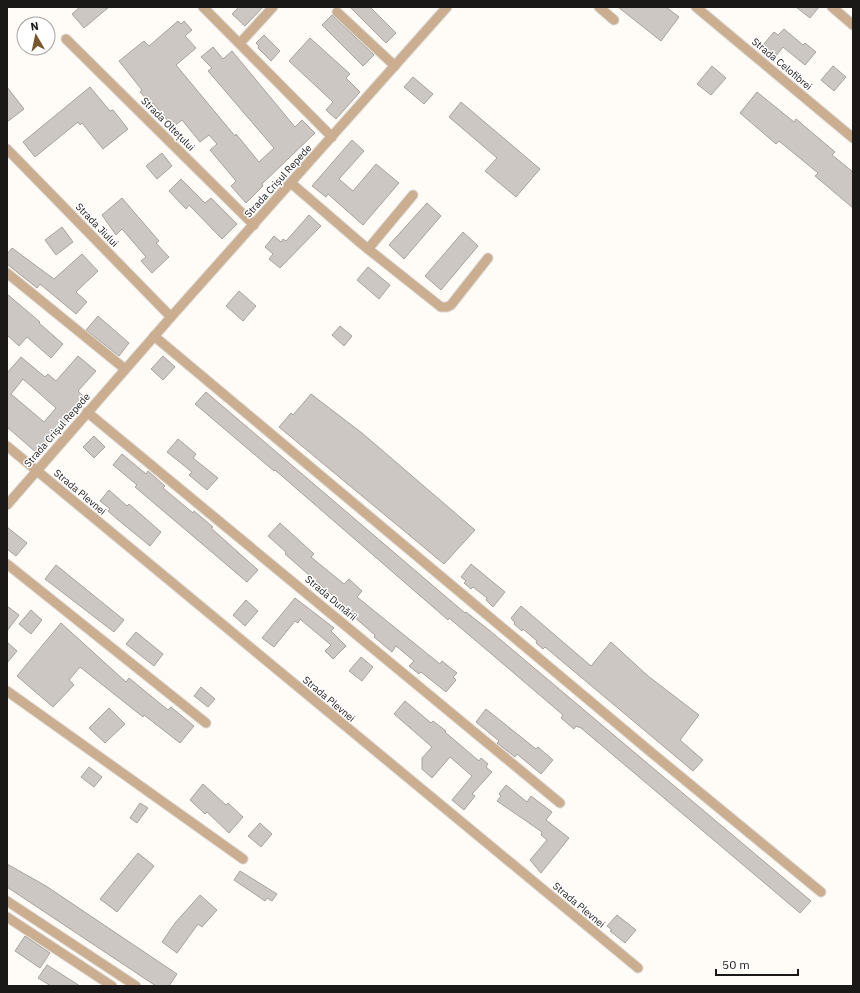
<svg xmlns="http://www.w3.org/2000/svg" width="860" height="993" viewBox="0 0 860 993" font-family="'IBM Plex Sans',sans-serif">
  <style>
    .building { fill: #ccc7c2; stroke: #a6a29d; fill-rule: evenodd }
    .lines { fill: none; stroke-linecap: round; stroke-linejoin: round }
    .street-casing { stroke: #dbd7d3; stroke-width: 11 }
    .street { stroke: #caae8f; stroke-width: 9 }
    .labels { text-anchor: middle; dominant-baseline: central; stroke-width: 3; stroke-linejoin: round; paint-order: stroke }
    .street-label { font-size: 10px; fill: #1b1918; stroke: #fff }
  </style>
  <rect width="100%" height="100%" fill="#fffbf7"/>
  <g class="building">
    <polygon points="80,7 109,7 84,28 72,14"/>
    <polygon points="239,7 263,7 245,26 232,14"/>
    <polygon points="350,7 370,7 396,33 386,43"/>
    <polygon points="618,7 666,7 679,17 661,41"/>
    <polygon points="796,7 819,7 810,18"/>
    <polygon points="332,15 374,55 363,66 322,25"/>
    <polygon points="178,21 181,24 184,21 192,30 185,36 196,48 176,65 235,136 236,134 259,162 274,148 208,71 212,68 201,57 213,47 223,59 232,51 295,127 302,120 315,133 262,184 263,186 246,203 231,186 236,181 210,150 217,144 209,135 200,142 182,120 173,127 153,103 151,104 140,92 142,90 119,61 144,41 149,46"/>
    <polygon points="784,29 803,45 805,43 816,52 805,65 783,47 776,56 763,45 774,32 778,35"/>
    <polygon points="264,35 280,51 271,61 258,48 259,46 256,43"/>
    <polygon points="310,38 350,74 346,78 360,92 336,119 326,110 333,102 289,61"/>
    <polygon points="712,66 726,78 711,95 697,84"/>
    <polygon points="833,66 846,77 834,91 821,80"/>
    <polygon points="413,77 433,94 424,104 404,87"/>
    <polygon points="7,87 24,109 7,122"/>
    <polygon points="90,87 110,111 113,110 128,129 103,149 82,123 80,125 78,122 35,157 23,142"/>
    <polygon points="757,92 794,122 796,119 835,152 832,155 853,172 853,208 815,176 818,173 779,141 776,144 740,113"/>
    <polygon points="461,102 540,169 516,197 485,171 497,158 449,117"/>
    <polygon points="352,140 364,151 339,179 353,191 376,164 399,183 363,225 328,194 326,197 312,186"/>
    <polygon points="162,153 172,166 157,179 146,166"/>
    <polygon points="181,179 205,203 211,198 237,224 222,239 189,205 186,209 169,191"/>
    <polygon points="122,198 159,241 156,243 169,257 152,273 141,261 146,257 122,229 116,235 102,215"/>
    <polygon points="427,203 441,216 404,259 389,245"/>
    <polygon points="309,215 321,226 280,268 269,259 273,254 265,247 274,236 281,242 283,239 286,241"/>
    <polygon points="62,227 73,242 56,255 45,240"/>
    <polygon points="463,232 478,246 441,290 425,276"/>
    <polygon points="12,248 54,279 82,254 98,271 76,292 87,302 76,314 40,284 37,288 7,264 7,254"/>
    <polygon points="368,267 390,285 379,299 357,280"/>
    <polygon points="239,291 256,306 243,321 226,306"/>
    <polygon points="7,294 40,322 39,323 63,344 51,358 27,337 19,346 7,335"/>
    <polygon points="98,316 129,343 119,356 86,330"/>
    <polygon points="340,326 352,336 344,346 332,335"/>
    <path d="M 78,356 L 96,371 L 78,391 L 85,398 L 38,454 L 7,427 L 7,373 L 21,357 L 45,377 L 48,374 L 56,381 ZM 23,379 L 56,408 L 44,422 L 11,394 Z"/>
    <polygon points="163,356 175,367 163,380 151,369"/>
    <polygon points="206,392 465,613 466,612 489,630 811,901 800,913 581,728 576,726 574,729 561,718 563,715 515,674 449,618 448,620 275,470 274,471 195,404"/>
    <polygon points="311,394 362,433 475,530 444,564 279,427 291,413 293,415"/>
    <polygon points="94,436 105,447 94,458 83,447"/>
    <polygon points="178,439 196,454 193,458 218,478 207,490 189,475 192,472 167,452"/>
    <polygon points="122,454 146,474 148,471 165,486 163,488 193,513 194,511 213,527 211,528 258,570 247,582 135,487 137,485 113,465"/>
    <polygon points="109,490 127,506 129,504 161,532 150,546 117,519 108,511 110,509 100,501"/>
    <polygon points="280,523 314,554 311,557 344,584 349,579 362,591 357,597 440,664 442,661 457,673 453,677 456,680 446,692 421,672 419,674 409,666 414,661 396,646 392,652 374,637 375,635 353,616 355,615 285,554 286,552 268,536"/>
    <polygon points="7,527 27,543 16,556 7,549"/>
    <polygon points="471,564 505,592 493,607 486,600 487,598 473,587 471,589 464,583 466,581 461,577"/>
    <polygon points="56,565 124,620 114,632 45,579"/>
    <polygon points="295,598 334,628 331,631 346,646 333,659 325,651 331,645 300,619 298,623 295,621 274,647 262,638"/>
    <polygon points="246,600 258,611 245,626 233,615"/>
    <polygon points="7,606 19,615 7,631"/>
    <polygon points="521,606 591,666 611,642 648,676 699,715 680,740 703,760 693,771 545,647 543,649 536,643 537,641 523,629 522,631 514,624 515,623 511,618"/>
    <polygon points="31,610 42,620 31,634 19,624"/>
    <polygon points="61,623 126,682 129,678 168,710 171,707 194,726 180,743 144,715 143,717 80,667 69,680 74,685 53,707 17,676"/>
    <polygon points="136,632 163,654 154,666 126,644"/>
    <polygon points="7,642 17,651 7,663"/>
    <polygon points="361,657 373,667 362,681 349,671"/>
    <polygon points="201,687 215,699 208,707 194,696"/>
    <polygon points="405,701 431,723 433,721 446,731 445,732 479,761 481,758 488,764 486,767 492,772 472,794 475,796 464,810 452,800 472,776 450,757 432,778 422,769 422,758 432,747 394,714"/>
    <polygon points="109,708 125,724 105,743 89,728"/>
    <polygon points="486,709 536,749 538,747 553,760 541,774 517,754 515,757 497,743 499,741 476,722"/>
    <polygon points="89,767 102,777 94,787 81,777"/>
    <polygon points="203,784 226,805 228,803 243,817 229,833 207,812 205,814 190,800"/>
    <polygon points="506,785 527,802 531,796 552,812 546,820 569,838 541,873 530,860 547,840 541,835 542,832 497,801 501,796 499,794"/>
    <polygon points="140,803 148,808 137,823 130,818"/>
    <polygon points="260,823 272,834 261,847 248,836"/>
    <polygon points="138,853 154,866 117,912 100,899"/>
    <polygon points="7,864 46,886 177,974 169,986 156,986 7,887"/>
    <polygon points="240,871 277,894 272,901 267,898 265,901 234,880"/>
    <polygon points="200,895 217,910 202,927 198,924 177,953 162,942 175,923"/>
    <polygon points="617,915 636,930 625,943 610,931 612,930 607,926"/>
    <polygon points="25,936 50,953 40,968 15,951"/>
    <polygon points="47,965 80,986 51,986 38,978"/>
  </g>
  <g class="lines">
    <g class="street-casing">
      <g id="street">
        <polyline points="203,7 332,137"/>
        <polyline points="599,7 614,20"/>
        <polyline points="696,7 853,138"/>
        <polyline points="832,7 853,25"/>
        <polyline points="337,12 395,66"/>
        <polyline points="66,39 254,225"/>
        <polyline points="240,43 273,7"/>
        <polyline points="7,149 171,317"/>
        <polyline points="291,183 363,245 441,307 447,307 451,305 488,258"/>
        <polyline points="368,249 413,195"/>
        <polyline points="7,273 125,369"/>
        <polyline points="154,336 652,753 821,892"/>
        <polyline points="87,412 560,803"/>
        <polyline points="7,446 638,968"/>
        <polyline points="7,505 171,317 447,7"/>
        <polyline points="7,564 206,723"/>
        <polyline points="7,691 243,859"/>
        <polyline points="7,901 136,986"/>
        <polyline points="7,917 112,986"/>
      </g>
    </g>
    <use href="#street" class="street"/>
  </g>
  <g class="labels">
    <g class="street-label">
      <text transform="translate(782 64) rotate(40)">Strada Celofibrei</text>
      <text transform="translate(168 124) rotate(45)">Strada Oltețului</text>
      <text transform="translate(278 181) rotate(-48)">Strada Crișul Repede</text>
      <text transform="translate(97 225) rotate(46)">Strada Jiului</text>
      <text transform="translate(57 430) rotate(-49)">Strada Crișul Repede</text>
      <text transform="translate(80 492) rotate(40)">Strada Plevnei</text>
      <text transform="translate(331 598) rotate(40)">Strada Dunării</text>
      <text transform="translate(329 699) rotate(40)">Strada Plevnei</text>
      <text transform="translate(579 905) rotate(40)">Strada Plevnei</text>
    </g>
  </g>
  <rect width="860" height="993" fill="none" stroke="#1b1918" stroke-width="16"/>
  <g transform="translate(36 36) rotate(351)"><circle r="19" fill="#ffffff" stroke="#a4a3a3"/>
  <path d="M0-3L7 15L0 10L-7 15Z" fill="#79572e"/>
  <text y="-6" font-size="11" font-weight="bold" text-anchor="middle" fill="#1b1918">N</text>
  </g>
  <path d="M716 969v6h82v-6" fill="none" stroke="#1b1918" stroke-width="2"/>
  <text x="722" y="969" font-size="12" fill="#1b1918" stroke="#ffffff" stroke-width="3" paint-order="stroke">50 m</text>
</svg>
